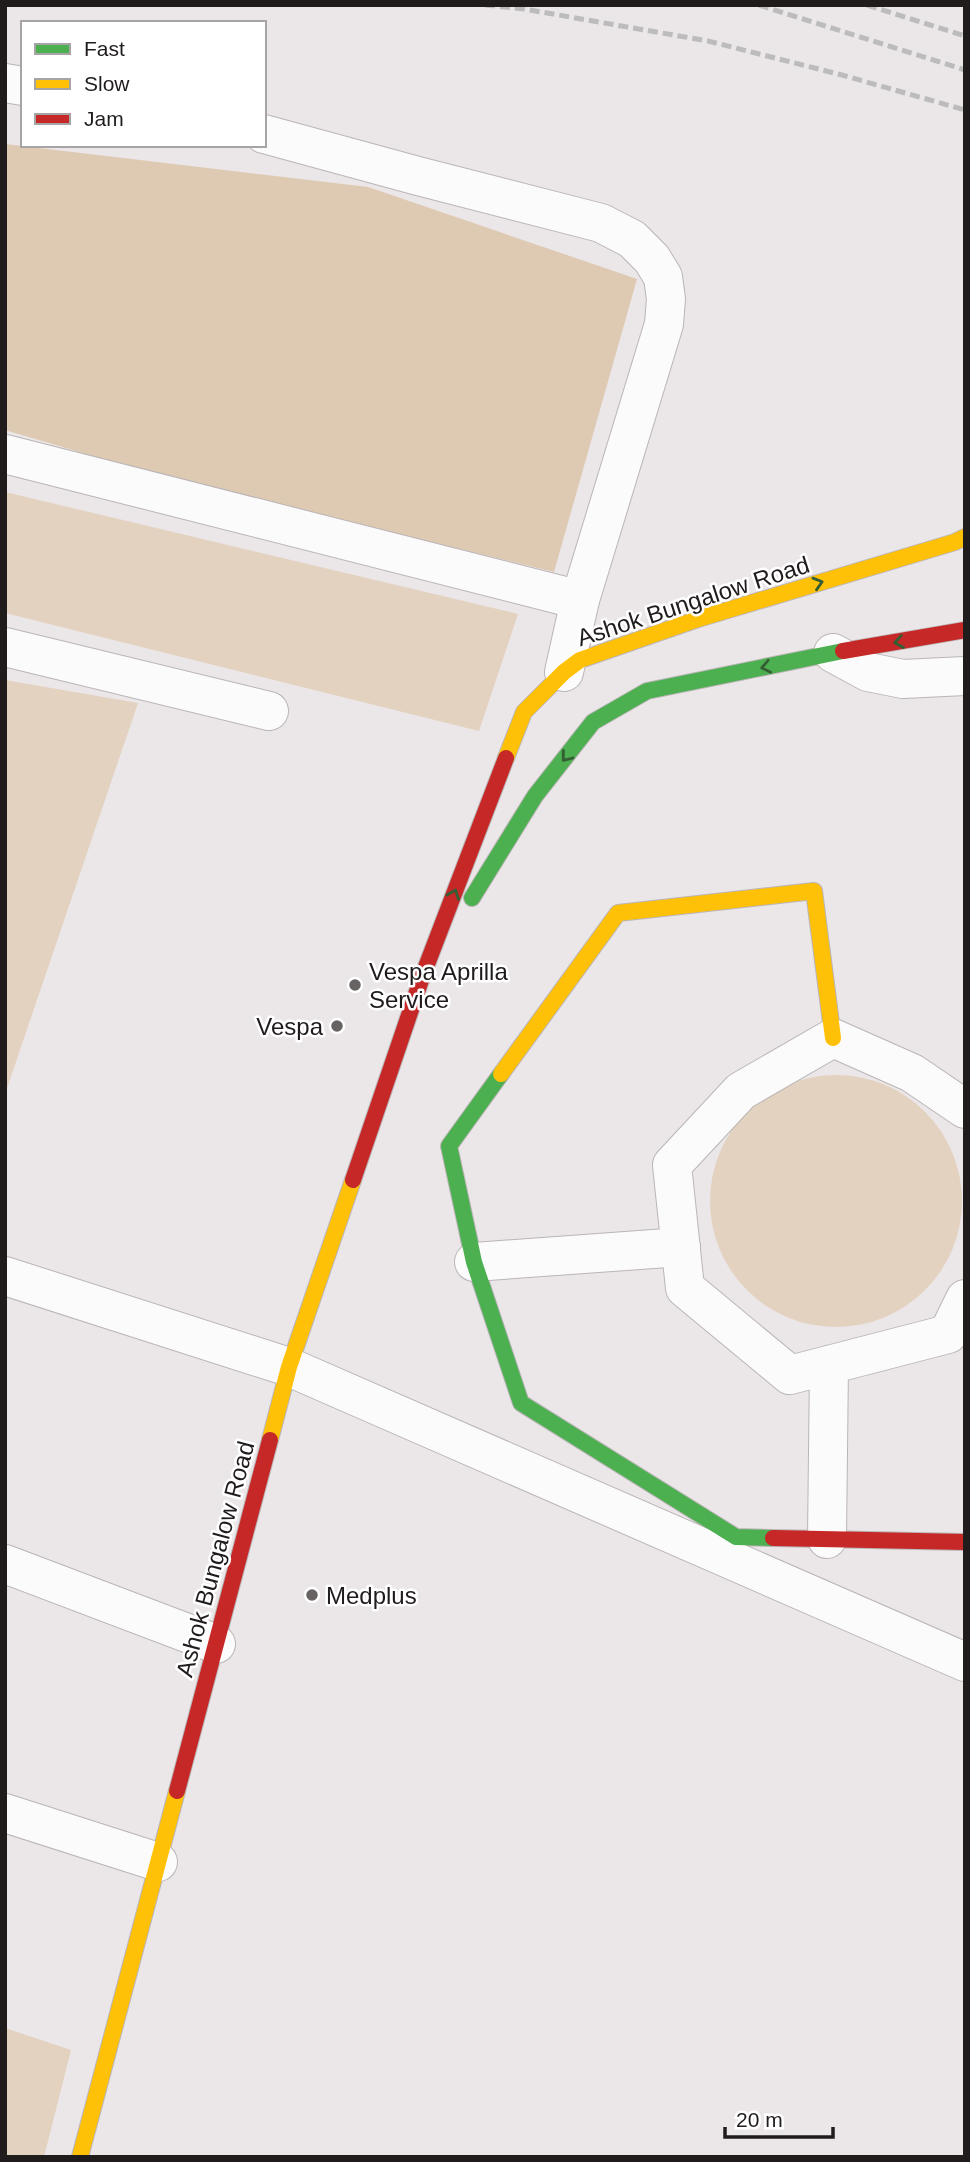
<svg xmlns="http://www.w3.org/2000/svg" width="970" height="2162" viewBox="0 0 970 2162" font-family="Helvetica,sans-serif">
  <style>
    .green { fill: #e3d2c0 }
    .forest { fill: #dec9b3 }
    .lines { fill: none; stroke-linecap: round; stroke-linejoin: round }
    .street-casing { stroke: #bab5b6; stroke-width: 40 }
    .fast-casing { stroke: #bab5b6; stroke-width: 18 }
    .slow-casing { stroke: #bab5b6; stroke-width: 18 }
    .jam-casing { stroke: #bab5b6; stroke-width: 18 }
    .street { stroke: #fcfbfb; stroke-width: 38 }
    .fast { stroke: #4caf50; stroke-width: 16 }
    .slow { stroke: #ffc107; stroke-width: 16 }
    .jam { stroke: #c62828; stroke-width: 16 }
    .rail { stroke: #bcbcbc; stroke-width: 5; stroke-dasharray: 10 5; stroke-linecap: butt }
    .oneway { stroke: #345e33 }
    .poi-dot { fill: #676363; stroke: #fff; stroke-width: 2.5 }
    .labels { text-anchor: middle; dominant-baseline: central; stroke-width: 5; stroke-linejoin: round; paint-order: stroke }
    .street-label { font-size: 24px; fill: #201c1c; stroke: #fff }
    .poi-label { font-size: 24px; fill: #201c1c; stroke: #fff; text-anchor: start }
  </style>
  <rect width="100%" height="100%" fill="#ebe6e7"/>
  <g class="green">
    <polygon points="5,492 518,614 479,731 5,613"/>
    <polygon points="5,680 138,703 5,1094"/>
    <circle cx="836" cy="1201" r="126"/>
    <polygon points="5,2028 71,2050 44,2157 5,2157"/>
  </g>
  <polygon class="forest" points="5,144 368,187 637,279 554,572 174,480 5,430"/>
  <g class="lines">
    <g class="street-casing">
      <g id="street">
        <polyline points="5,83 23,86"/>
        <polyline points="264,134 418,176 601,223 632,239 652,259 663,277 666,299 664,324 580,600 564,672"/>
        <polyline points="5,454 580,600"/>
        <polyline points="5,647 269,711"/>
        <polyline points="833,653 868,672 903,679 965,676"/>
        <polyline points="965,1109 912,1073 833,1038 741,1091 672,1165 685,1288 790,1375 948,1334 965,1299"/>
        <polyline points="474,1262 681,1247"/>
        <polyline points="5,1276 289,1367 965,1662"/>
        <polyline points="827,1539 829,1365"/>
        <polyline points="5,1564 216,1644"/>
        <polyline points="5,1813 158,1862"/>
      </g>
    </g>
    <g class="fast-casing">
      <g id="fast">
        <polyline points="472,898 535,796 593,722 647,691 843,651"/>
        <polyline points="501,1074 449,1146 474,1262 521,1403 736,1537 773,1538"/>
      </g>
    </g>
    <g class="slow-casing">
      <g id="slow">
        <polyline points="506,758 524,712 564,672 580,660 698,619 955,542 965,537"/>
        <polyline points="501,1074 618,913 814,891 833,1038"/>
        <polyline points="270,1440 289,1367 353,1180"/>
        <polyline points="80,2157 177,1791"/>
      </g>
    </g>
    <g class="jam-casing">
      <g id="jam">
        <polyline points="843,651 965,630"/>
        <polyline points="353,1180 421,980 506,758"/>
        <polyline points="773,1538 965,1542"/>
        <polyline points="177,1791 270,1440"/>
      </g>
    </g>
    <use href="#street" class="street"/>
    <use href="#fast" class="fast"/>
    <use href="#slow" class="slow"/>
    <use href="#jam" class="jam"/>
    <g class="rail">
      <polyline points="485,5 524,9 708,41 842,75 965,110"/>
      <polyline points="759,5 965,70"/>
      <polyline points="867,5 965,36"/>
    </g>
  </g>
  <defs><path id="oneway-chevron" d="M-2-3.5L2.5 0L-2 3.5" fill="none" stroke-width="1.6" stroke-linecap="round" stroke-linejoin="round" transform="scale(1.75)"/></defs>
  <g class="oneway">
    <use href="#oneway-chevron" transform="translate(818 583) rotate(-17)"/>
    <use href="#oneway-chevron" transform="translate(899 642) rotate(170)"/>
    <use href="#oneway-chevron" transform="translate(766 667) rotate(168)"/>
    <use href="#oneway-chevron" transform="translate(566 757) rotate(128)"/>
    <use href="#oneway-chevron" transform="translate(454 894) rotate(-69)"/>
  </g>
  <g class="poi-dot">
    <circle cx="355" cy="985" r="7"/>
    <circle cx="337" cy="1026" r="7"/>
    <circle cx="312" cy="1595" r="7"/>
  </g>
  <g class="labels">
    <g class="street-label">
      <text transform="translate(693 601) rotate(-18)">Ashok Bungalow Road</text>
      <text transform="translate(215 1559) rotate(-75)">Ashok Bungalow Road</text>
    </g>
    <g class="poi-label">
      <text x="369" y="971">Vespa Aprilla<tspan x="369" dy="28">Service</tspan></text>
      <text x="323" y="1026" text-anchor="end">Vespa</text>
      <text x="326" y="1595">Medplus</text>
    </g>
  </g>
  <rect width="970" height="2162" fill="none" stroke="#201c1c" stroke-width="14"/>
  <rect x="21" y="21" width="245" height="126" fill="#ffffff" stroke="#a6a4a4" stroke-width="2"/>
  <rect x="35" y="44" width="35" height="10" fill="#4caf50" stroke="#a6a4a4" stroke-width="2"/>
  <text x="84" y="56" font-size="21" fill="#201c1c">Fast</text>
  <rect x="35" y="79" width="35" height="10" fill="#ffc107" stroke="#a6a4a4" stroke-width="2"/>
  <text x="84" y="91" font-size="21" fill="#201c1c">Slow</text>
  <rect x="35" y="114" width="35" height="10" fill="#c62828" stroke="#a6a4a4" stroke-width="2"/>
  <text x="84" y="126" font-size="21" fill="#201c1c">Jam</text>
  <path d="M725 2127v10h108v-10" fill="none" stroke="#201c1c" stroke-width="3.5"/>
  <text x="736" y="2127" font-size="21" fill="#201c1c" stroke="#ffffff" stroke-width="5" paint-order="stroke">20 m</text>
</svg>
